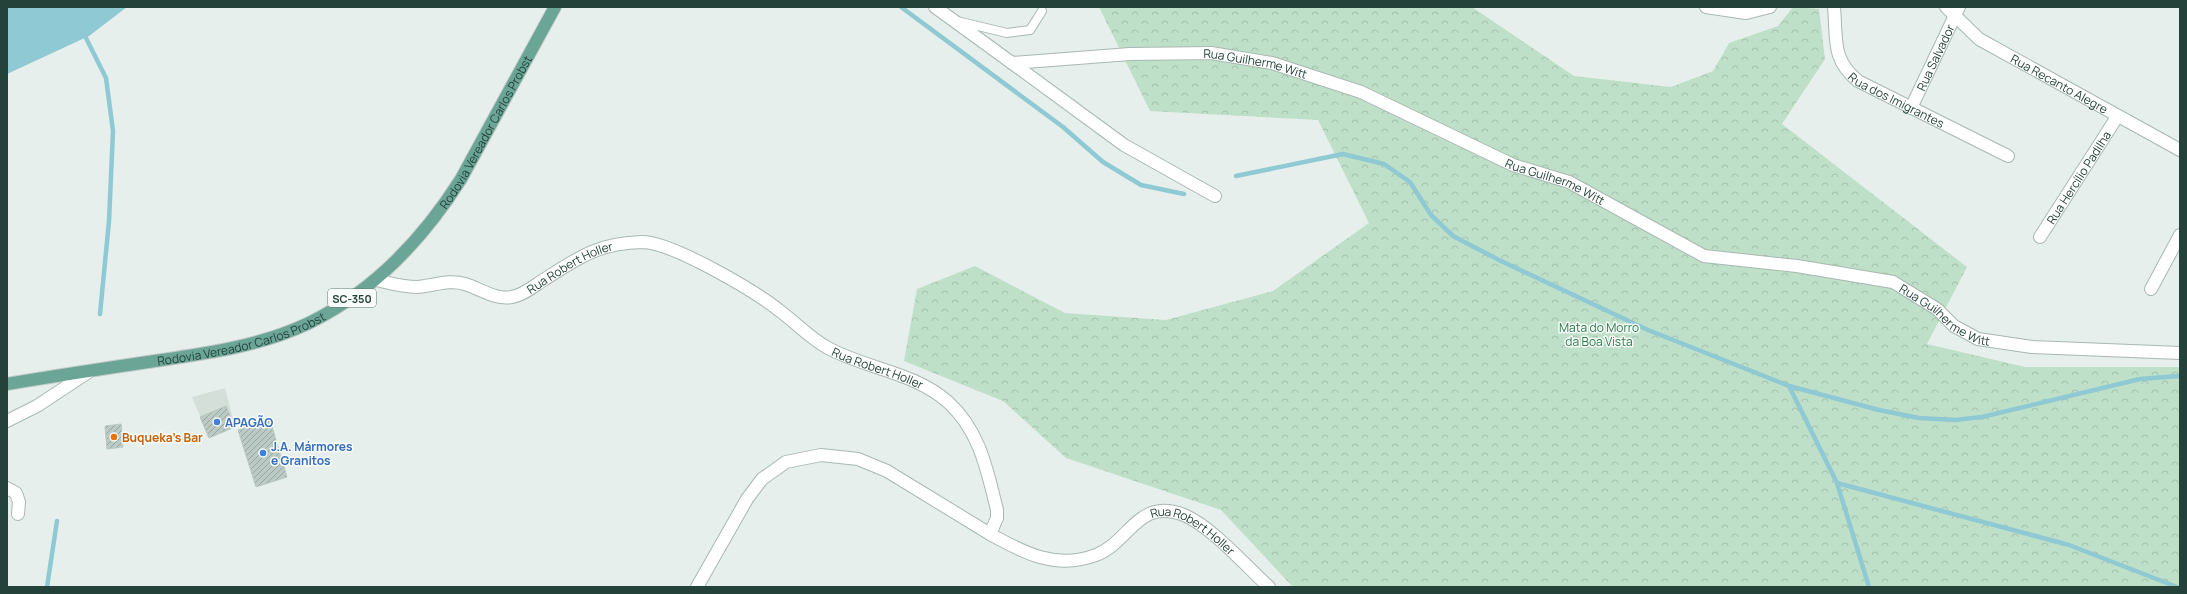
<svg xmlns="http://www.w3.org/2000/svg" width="2187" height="594" viewBox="0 0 2187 594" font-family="Manrope,sans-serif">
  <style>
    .built { fill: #d4dfda }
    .forest { fill: url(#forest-crowns) }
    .water { fill: #8ec9d4 }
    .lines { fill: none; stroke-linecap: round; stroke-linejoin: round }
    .stream { stroke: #8ec9d4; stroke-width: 4.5 }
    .building { fill: url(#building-hatch); stroke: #b8c9c2 }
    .service-casing { stroke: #a8b8b2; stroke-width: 10 }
    .minor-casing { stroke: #a8b8b2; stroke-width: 14 }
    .primary-casing { stroke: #c2cac8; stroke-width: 14 }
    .service { stroke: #fff; stroke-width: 8 }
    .minor { stroke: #fff; stroke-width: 12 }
    .primary { stroke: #6aa596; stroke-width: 12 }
    .shop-dot { fill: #3f7fe0; stroke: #f7fbf9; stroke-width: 1.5 }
    .food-dot { fill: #e8710a; stroke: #f7fbf9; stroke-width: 1.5 }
    .labels { text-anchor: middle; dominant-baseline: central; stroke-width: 3; stroke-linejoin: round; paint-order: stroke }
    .shield { fill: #f7fbf9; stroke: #637a73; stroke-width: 1 }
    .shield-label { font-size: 11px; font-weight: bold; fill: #24423a }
    .street-label { font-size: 12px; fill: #24423a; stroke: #f7fbf9 }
    .park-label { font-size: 12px; fill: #2d7a4b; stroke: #f7fbf9 }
    .shop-label { font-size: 12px; font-weight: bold; fill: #366cbe; stroke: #f7fbf9; text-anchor: start }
    .food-label { font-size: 12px; font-weight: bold; fill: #c56008; stroke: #f7fbf9; text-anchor: start }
  </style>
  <defs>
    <pattern id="forest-crowns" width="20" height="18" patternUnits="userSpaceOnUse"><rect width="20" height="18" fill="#bfe0c8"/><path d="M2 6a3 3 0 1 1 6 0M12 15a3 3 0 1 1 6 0" fill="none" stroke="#a4c1ad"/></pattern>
    <pattern id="building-hatch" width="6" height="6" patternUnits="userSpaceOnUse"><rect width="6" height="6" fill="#bbcac4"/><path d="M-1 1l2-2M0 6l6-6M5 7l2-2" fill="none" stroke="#98a6a0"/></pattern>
  </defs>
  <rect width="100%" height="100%" fill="#e6efeb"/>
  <polygon class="built" points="225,388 235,427 209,438 192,397"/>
  <polygon class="forest" points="1099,7 1472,7 1574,76 1671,87 1713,71 1729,43 1778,26 1793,7 1819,9 1825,59 1782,124 1967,267 1927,344 2025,367 2180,367 2180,587 1293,587 1221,510 1066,458 1003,401 904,361 917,289 975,266 1065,313 1166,320 1273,291 1369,223 1318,120 1150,111"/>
  <polygon class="water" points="7,7 127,7 89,36 7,74"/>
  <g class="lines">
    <g class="stream">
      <polyline points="901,7 1063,127 1103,162 1141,185 1184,194"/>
      <polyline points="83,32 106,78 113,131 109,221 100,314"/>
      <polyline points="1236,176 1343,154 1384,164 1410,182 1431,215 1453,236 1501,261 1648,330 1789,386 1879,410 1919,418 1955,420 1982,417 2140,379 2180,376"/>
      <polyline points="1789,386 1837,483 1869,587"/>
      <polyline points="1837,483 2069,545 2177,587"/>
      <polyline points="47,587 57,521"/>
    </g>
  </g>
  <g class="building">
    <polygon points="226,406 235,427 209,438 200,417"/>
    <polygon points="270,420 287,477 256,487 238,430"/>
    <polygon points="121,424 123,447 107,449 105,426"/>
  </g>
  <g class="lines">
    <g class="service-casing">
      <polyline id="service" points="957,21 1007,33 1030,30 1042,11"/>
    </g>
    <g class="minor-casing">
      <g id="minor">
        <path id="s1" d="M 935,7 L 1012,63 L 1130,54 L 1211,53 L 1272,63 L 1361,92 L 1513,165 L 1569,182 L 1704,256 L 1797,266 L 1893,282 L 1937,309 L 1954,326 L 1978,339 L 2032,347 L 2180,353"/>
        <polyline points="1706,7 1746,13 1770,7"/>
        <path id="s2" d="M 1834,7 C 1837,39 1831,59 1858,81 L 2008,156"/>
        <path id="s3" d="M 1946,7 L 1979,39 L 2180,150"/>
        <polyline points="1012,63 1124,145 1215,196"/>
        <path id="s4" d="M 1911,108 L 1959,7"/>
        <path id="s5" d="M 2040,237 L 2117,117"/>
        <path id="s6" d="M 376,280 C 389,283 403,287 417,287 C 433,286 449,279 465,284 C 481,289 495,300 512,297 C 524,295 535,285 545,279 C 579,257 599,243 642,242 C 672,242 755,291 780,311 C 796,323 810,338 828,348 C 867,369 914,372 948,402 C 980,431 987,470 997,510 L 997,518 L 990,534 C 1024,553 1056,570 1096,555 C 1130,542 1138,497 1184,515 C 1212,527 1246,566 1269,587"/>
        <polyline points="2151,289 2180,235"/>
        <polyline points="7,421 37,406 90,371"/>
        <polyline points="7,488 16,493 19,502 18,514"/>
        <polyline points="697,587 747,499 762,479 786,462 821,455 858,459 887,471 990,534"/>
      </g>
    </g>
    <g class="primary-casing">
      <g id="primary">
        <path id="s7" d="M 7,384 C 54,376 101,369 148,362 C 202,354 259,347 309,323 C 374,291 423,239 461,179 L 555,7"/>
      </g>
    </g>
    <use href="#service" class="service"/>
    <use href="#minor" class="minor"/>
    <use href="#primary" class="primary"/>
  </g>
  <g class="shop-dot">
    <circle cx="217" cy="422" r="4"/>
    <circle cx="263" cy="453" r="4"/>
  </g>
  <circle class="food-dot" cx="114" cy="437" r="4"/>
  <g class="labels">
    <rect class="shield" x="328" y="289" width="48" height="18" rx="3"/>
    <g class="shield-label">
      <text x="352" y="298">SC-350</text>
    </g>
    <g class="street-label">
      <text stroke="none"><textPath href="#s4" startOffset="56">Rua Salvador</textPath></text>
      <text stroke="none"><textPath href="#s1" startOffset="340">Rua Guilherme Witt</textPath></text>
      <text stroke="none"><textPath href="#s3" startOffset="138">Rua Recanto Alegre</textPath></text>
      <text stroke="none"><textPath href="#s2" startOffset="124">Rua dos Imigrantes</textPath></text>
      <text stroke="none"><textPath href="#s7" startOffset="574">Rodovia Vereador Carlos Probst</textPath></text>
      <text stroke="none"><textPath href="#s5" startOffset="71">Rua Hercílio Padilha</textPath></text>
      <text stroke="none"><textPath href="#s1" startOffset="664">Rua Guilherme Witt</textPath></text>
      <text stroke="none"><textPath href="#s6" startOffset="205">Rua Robert Holler</textPath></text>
      <text stroke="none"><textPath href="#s1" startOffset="1084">Rua Guilherme Witt</textPath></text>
      <text stroke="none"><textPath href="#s7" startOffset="239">Rodovia Vereador Carlos Probst</textPath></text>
      <text stroke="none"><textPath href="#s6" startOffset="553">Rua Robert Holler</textPath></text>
      <text stroke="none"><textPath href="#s6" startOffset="1007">Rua Robert Holler</textPath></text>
    </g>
    <g class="park-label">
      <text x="1599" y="327">Mata do Morro<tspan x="1599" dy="14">da Boa Vista</tspan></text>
    </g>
    <g class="shop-label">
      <text x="225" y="422">APAGÃO</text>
      <text x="271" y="446">J.A. Mármores<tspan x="271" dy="14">e Granitos</tspan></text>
    </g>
    <g class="food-label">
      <text x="122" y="437">Buqueka's Bar</text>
    </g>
  </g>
  <rect width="2187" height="594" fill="none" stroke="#24423a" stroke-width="16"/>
</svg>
